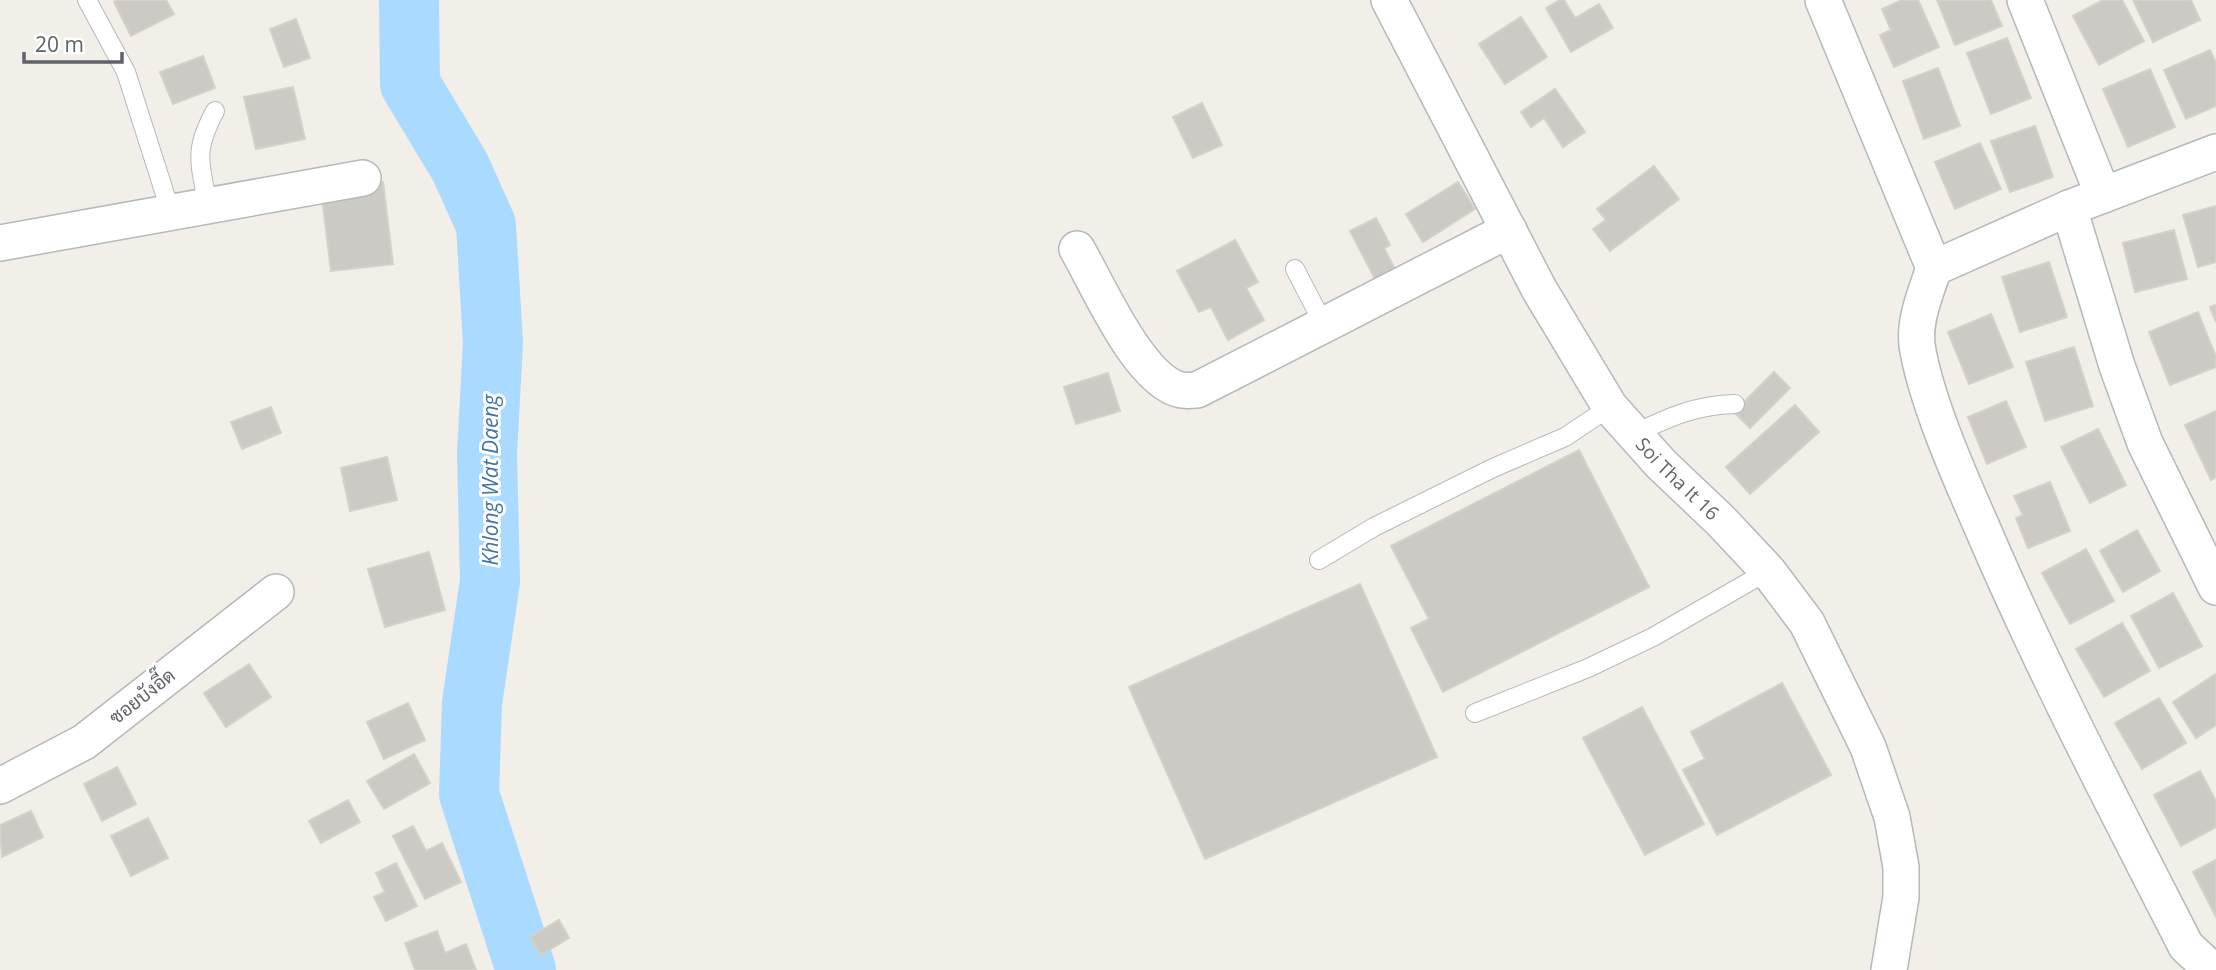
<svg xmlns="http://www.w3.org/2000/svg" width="2216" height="970" viewBox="0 0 2216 970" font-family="'Open Sans',Sarabun,sans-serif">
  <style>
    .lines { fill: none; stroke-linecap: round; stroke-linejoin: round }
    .river { stroke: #aadaff; stroke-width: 60 }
    .building { fill: #cccac5; stroke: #d6d1c6; stroke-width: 2 }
    .service-casing { stroke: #b5b8bc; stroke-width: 20 }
    .minor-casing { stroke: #b5b8bc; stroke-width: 38 }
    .service { stroke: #fff; stroke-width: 18 }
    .minor { stroke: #fff; stroke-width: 35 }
    .labels { text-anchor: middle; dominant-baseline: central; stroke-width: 6; stroke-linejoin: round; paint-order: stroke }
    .street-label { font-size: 19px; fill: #5f6368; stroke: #fff }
    .water-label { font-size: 21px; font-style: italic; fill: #4174aa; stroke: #fff }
  </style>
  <rect width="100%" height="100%" fill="#f1efe8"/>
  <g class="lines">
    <polyline class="river" points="409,0 410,84 460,167 486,225 493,343 487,453 490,581 472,703 469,794 526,970"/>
  </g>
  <g class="building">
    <polygon points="117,0 166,0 174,14 131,36 114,2"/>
    <polygon points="1560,0 1564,0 1575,18 1599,4 1613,28 1571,52 1546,8"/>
    <polygon points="1902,0 1918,0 1939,47 1894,67 1880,35 1891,30 1882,9"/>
    <polygon points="1937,0 1991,0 2002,26 1955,45"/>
    <polygon points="2103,0 2122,0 2144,41 2099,65 2073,16"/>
    <polygon points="2133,0 2191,0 2200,20 2153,42"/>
    <polygon points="1521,17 1547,57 1505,84 1479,44"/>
    <polygon points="296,19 310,58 284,67 270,29"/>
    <polygon points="2007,38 2031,98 1991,114 1967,53"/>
    <polygon points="2210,50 2216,63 2216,106 2186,119 2164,70"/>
    <polygon points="203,56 215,88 173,104 160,72"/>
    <polygon points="1938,68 1960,126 1924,139 1903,81"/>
    <polygon points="2150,69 2175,127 2128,147 2103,89"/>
    <polygon points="293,87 305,139 256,149 244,97"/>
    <polygon points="1555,89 1585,132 1563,147 1544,118 1531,127 1521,112"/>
    <polygon points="1202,103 1222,145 1193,158 1173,117"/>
    <polygon points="2035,126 2053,177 2010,192 1991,141"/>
    <polygon points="1980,143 2001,189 1955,209 1935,162"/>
    <polygon points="1654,166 1679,199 1610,251 1593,229 1606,220 1597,209"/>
    <polygon points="383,182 393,264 331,271 321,189"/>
    <polygon points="1458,182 1475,209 1423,242 1406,214"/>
    <polygon points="2216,206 2216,262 2198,267 2183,215"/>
    <polygon points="1376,218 1390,245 1384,248 1396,271 1376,281 1350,231"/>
    <polygon points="2174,230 2187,279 2135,292 2123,243"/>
    <polygon points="1235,240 1258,282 1246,288 1264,320 1228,340 1211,307 1199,312 1177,271"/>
    <polygon points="2049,262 2067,317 2020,332 2002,277"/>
    <polygon points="2216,305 2216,322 2210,307"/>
    <polygon points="2198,312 2216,357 2216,367 2170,385 2149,332"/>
    <polygon points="1991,314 2013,367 1969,384 1948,332"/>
    <polygon points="2074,347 2093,406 2045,421 2026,362"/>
    <polygon points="1774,372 1790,388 1750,428 1734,412"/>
    <polygon points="1108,373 1120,411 1076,424 1064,387"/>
    <polygon points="2006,401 2026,447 1987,464 1968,417"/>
    <polygon points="1795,405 1819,432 1750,494 1726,467"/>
    <polygon points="271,407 281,433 242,449 231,422"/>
    <polygon points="2216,411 2216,477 2211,480 2185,425"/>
    <polygon points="2098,429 2126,485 2090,503 2061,447"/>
    <polygon points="1579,450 1649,587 1443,692 1411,628 1429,619 1391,546"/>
    <polygon points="387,457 397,500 350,511 341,468"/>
    <polygon points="2050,482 2070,531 2028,548 2016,518 2023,515 2014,496"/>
    <polygon points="2137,530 2160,571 2123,592 2100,551"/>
    <polygon points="2086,549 2114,601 2070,624 2042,573"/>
    <polygon points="429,552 445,610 385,627 368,569"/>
    <polygon points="1360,584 1437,757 1205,859 1129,687"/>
    <polygon points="2173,593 2202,646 2159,668 2131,616"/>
    <polygon points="2122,623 2150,671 2104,697 2076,649"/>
    <polygon points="249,664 271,697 226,727 204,693"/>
    <polygon points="2216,674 2216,725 2196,738 2173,702"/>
    <polygon points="1782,683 1831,775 1717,835 1683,770 1705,759 1691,732"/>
    <polygon points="2159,698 2186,743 2142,769 2115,723"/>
    <polygon points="408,703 425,740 384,759 367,722"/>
    <polygon points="1642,707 1704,824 1645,855 1583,738"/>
    <polygon points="414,754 430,783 384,809 367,781"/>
    <polygon points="117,767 136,804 102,821 84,784"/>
    <polygon points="2200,771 2216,801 2216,827 2181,846 2154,795"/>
    <polygon points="348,800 360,822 321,843 309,821"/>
    <polygon points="31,811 43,837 2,857 0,825"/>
    <polygon points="148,818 168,858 131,876 111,836"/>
    <polygon points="413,826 426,851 442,843 461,882 425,899 393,836"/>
    <polygon points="2216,860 2216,917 2193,872"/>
    <polygon points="396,863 417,906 386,921 374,897 385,892 376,873"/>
    <polygon points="559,920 569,938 541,955 530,937"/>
    <polygon points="437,931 445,953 466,944 476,970 415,970 405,943"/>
  </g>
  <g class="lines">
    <g class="service-casing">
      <g id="service">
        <polyline points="87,0 126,72 171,213"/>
        <path d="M 208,206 C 200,162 193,152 215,111"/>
        <polyline points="1295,269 1324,325"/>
        <path d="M 1634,434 C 1669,417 1696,405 1735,404"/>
        <polyline points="1319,560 1374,527 1493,468 1565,437 1610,407"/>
        <polyline points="1475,713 1588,668 1653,637 1768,571"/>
      </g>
    </g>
    <g class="minor-casing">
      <g id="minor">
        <path id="s1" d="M 1389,0 L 1539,289 L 1610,407 L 1661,464 L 1721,521 L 1768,571 L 1807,623 L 1868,747 L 1892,817 L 1901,867 L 1901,897 L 1889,970"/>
        <path d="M 1823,0 L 1934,268 C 1926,292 1914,319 1917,345 C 1925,398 1959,475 1981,525 C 2042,668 2115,807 2186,946 L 2212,970"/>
        <polyline points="2025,0 2103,195"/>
        <polyline points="2069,208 2117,366 2145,443 2216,587"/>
        <polyline points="0,243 363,178"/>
        <path d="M 1077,249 C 1098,285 1139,381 1181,390 C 1186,391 1192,390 1197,390 L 1509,230"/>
        <polyline points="1934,268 2069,208 2216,152"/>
        <polyline points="0,786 84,742 276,592"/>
      </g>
    </g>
    <use href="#service" class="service"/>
    <use href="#minor" class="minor"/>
  </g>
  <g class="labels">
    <g class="street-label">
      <text stroke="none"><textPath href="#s1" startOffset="562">Soi Tha It 16</textPath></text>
      <text transform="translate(142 696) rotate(-38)">ซอยบังอี๊ด</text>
    </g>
    <g class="water-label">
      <text transform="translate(490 480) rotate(-90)">Khlong Wat Daeng</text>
    </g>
  </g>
  <path d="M24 52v10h98v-10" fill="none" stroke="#5f6368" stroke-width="3.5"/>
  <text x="35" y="52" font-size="21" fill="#5f6368" stroke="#ffffff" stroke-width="5" paint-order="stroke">20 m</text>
</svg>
